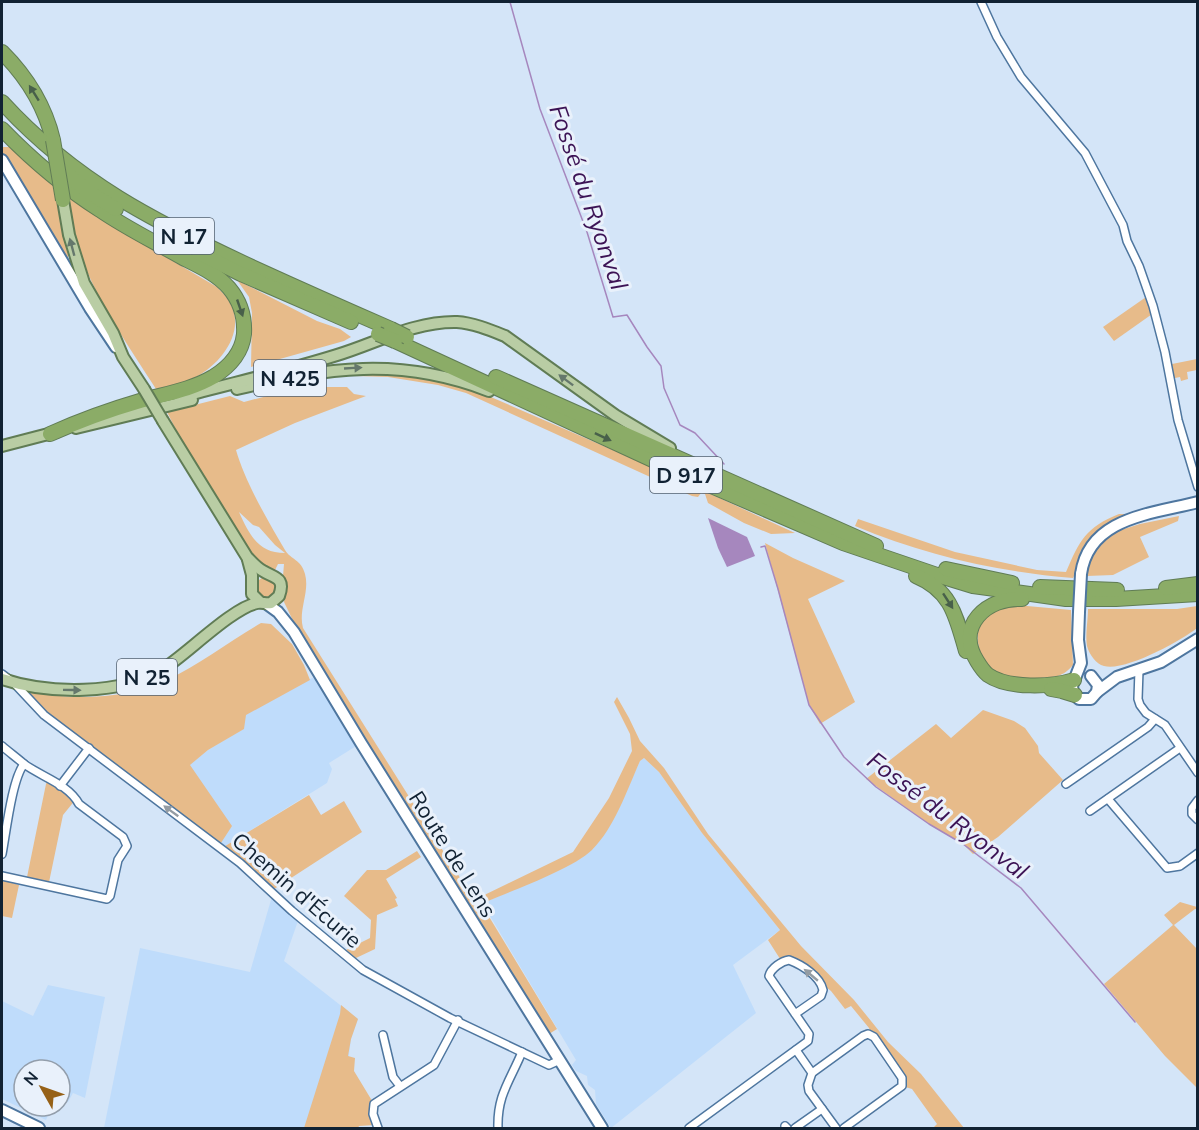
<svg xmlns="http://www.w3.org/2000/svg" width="1199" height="1130" viewBox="0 0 1199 1130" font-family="Mulish,sans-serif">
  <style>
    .built { fill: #bfdcfb }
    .green { fill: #e7bb8a; fill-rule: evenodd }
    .water { fill: #a687be }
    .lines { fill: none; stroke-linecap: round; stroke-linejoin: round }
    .stream { stroke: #a687be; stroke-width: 1.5 }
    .street-casing { stroke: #4e769f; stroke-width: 10 }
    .secondary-casing { stroke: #4e769f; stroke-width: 14 }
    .primary-casing { stroke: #607c55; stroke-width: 14 }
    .highway-casing { stroke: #607c55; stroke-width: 16 }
    .street { stroke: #fff; stroke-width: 7 }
    .secondary { stroke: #fff; stroke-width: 10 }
    .primary { stroke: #b9cda4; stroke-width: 10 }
    .highway { stroke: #8bac67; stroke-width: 14 }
    .secondary-bridge-casing { stroke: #4e769f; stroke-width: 14; stroke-linecap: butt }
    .primary-bridge-casing { stroke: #607c55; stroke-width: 14; stroke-linecap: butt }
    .highway-bridge-casing { stroke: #607c55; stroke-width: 16; stroke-linecap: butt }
    .secondary-bridge { stroke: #fff; stroke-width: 10 }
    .primary-bridge { stroke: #b9cda4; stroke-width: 10 }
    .highway-bridge { stroke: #8bac67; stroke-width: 14 }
    .oneway { fill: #48604a }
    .oneway2 { fill: #65786c }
    .oneway3 { fill: #949ca3 }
    .labels { text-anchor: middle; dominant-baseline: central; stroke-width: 6; stroke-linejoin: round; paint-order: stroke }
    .shield { fill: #e9f1fb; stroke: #52606f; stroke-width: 1.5 }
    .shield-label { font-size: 21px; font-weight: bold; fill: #123 }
    .street-label { font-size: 22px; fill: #123; stroke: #e9f1fb }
    .water-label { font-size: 24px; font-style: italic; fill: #3c1355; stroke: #e9f1fb }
  </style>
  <rect width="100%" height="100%" fill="#d4e5f8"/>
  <g class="built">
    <polygon points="314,677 340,709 361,743 329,763 332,769 327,783 222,848 219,846 220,842 189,765 208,750 243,729 245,715"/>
    <polygon points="644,758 659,772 702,833 780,930 733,965 756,1013 611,1128 596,1104 595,1090 588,1085 587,1076 576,1071 572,1065 576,1060 487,911 488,901 578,860 593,849 616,814 640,761"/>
    <polygon points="273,893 299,918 284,961 358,1019 351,1039 340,1128 104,1128 140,948 250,972"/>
    <polygon points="48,985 105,997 85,1098 73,1093 68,1102 60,1105 60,1070 24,1070 24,1106 52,1106 46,1120 2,1099 2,1001 33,1016"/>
  </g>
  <g class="green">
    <polygon points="3,147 9,147 58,189 60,217 68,252 68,263 51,230 2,154"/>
    <path d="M 69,197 L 98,217 L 217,287 C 221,291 226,296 229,301 C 247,330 222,363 196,377 C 184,383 168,386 156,389 C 118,329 73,270 69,197 Z"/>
    <polygon points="237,280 317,321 340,329 351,337 344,341 251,367 252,313 249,297"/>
    <polygon points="1149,295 1155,312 1114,341 1103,327"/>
    <polygon points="1197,359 1197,370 1187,372 1188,379 1181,381 1180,377 1170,379 1167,365"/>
    <polygon points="360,372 421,377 470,388 659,470 795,533 771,534 744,523 708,503 705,494 701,493 698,497 692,496 466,393 438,385 388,377 354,376"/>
    <path d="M 319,387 L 347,387 L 354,394 L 366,396 L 295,423 L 236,450 C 245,482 268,521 285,550 C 291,560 301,559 305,574 C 310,592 298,610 303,628 L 474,900 L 573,852 L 609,798 L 632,751 L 630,734 L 614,702 L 617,697 L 629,718 L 640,741 L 664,768 L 708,834 L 801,946 L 854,1000 L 888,1042 L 921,1074 L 964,1128 L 933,1128 L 937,1124 L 912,1089 L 902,1086 L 904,1081 L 871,1035 L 869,1028 L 851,1006 L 845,1009 L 831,991 L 793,961 L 782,962 L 768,940 L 780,930 L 702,833 L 659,772 L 644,758 L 640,761 C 627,790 615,827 592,850 C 572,869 516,889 488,901 L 487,911 L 488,915 L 557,1029 L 549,1034 L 298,631 L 284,602 L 286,589 L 283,576 L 284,564 L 278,564 L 275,570 L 270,570 L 258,562 L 244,545 L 181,440 L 167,412 L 230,396 L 244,402 L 267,396 ZM 239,512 L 253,525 L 259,527 L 275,545 L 285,553 C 258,553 249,534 239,512 Z"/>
    <path d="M 1119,514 L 1128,514 C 1107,522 1088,533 1079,556 C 1076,563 1077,572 1073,578 C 997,572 925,555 855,526 L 858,519 L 955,552 L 1037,570 L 1066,572 C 1079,541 1086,527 1119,514 Z"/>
    <polygon points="1179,516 1178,521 1140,537 1149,557 1113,575 1087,576 1087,560 1105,535 1140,524"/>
    <polygon points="765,543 793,558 845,581 808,599 855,702 820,724 809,705"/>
    <circle cx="266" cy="587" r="10"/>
    <path d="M 1015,605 L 1071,610 L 1073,665 C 1063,677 1055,677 1041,678 C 1024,678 1005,679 991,668 C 979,658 973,635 982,621 C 989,611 1004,608 1015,605 Z"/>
    <path d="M 1197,606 L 1197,628 C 1181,641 1124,672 1104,666 C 1096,664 1089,654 1087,646 C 1085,635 1088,620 1088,609 L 1177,609 Z"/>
    <path d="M 261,623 L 271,624 L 292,644 L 304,665 L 310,680 L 246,715 L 244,729 L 208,750 L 190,765 L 232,826 L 219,846 L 93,751 L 27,697 L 28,691 C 69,701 129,699 167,680 C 199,665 230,641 261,623 Z"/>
    <polygon points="983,710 1014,721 1025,728 1038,746 1039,753 1063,780 998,837 973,854 963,844 929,824 866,779 936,724 951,738"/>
    <polygon points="49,778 76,799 63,815 48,887 26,882 46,784"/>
    <polygon points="309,795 321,815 344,801 362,832 271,891 222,848"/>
    <polygon points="417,851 421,857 386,879 397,898 395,899 398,906 377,915 375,949 356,958 344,951 370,938 371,920 344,896 367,870 386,870"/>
    <polygon points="2,880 19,885 12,918 2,916"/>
    <polygon points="1180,902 1197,907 1197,909 1195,909 1174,925 1197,949 1197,1088 1165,1056 1104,984 1173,925 1164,915"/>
    <polygon points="341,1005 358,1019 351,1039 348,1056 355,1058 354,1071 374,1104 375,1125 359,1126 358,1128 304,1128 340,1014"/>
  </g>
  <polygon class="water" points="708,518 747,537 755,556 727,567 718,548"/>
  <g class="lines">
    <g class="stream">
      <polyline points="510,2 540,109 587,232 613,317 627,315 647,347 661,366 664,388 680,425 695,433 724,464"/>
      <polyline points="761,547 765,546 778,589 809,705 844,757 876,787 929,824 963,844 1021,888 1135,1022"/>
    </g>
    <g class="street-casing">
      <g id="street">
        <polyline points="981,2 997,37 1021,77 1085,153 1123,225 1127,241 1139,266 1153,306 1165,352 1178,420 1198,487"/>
        <polyline points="1139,670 1138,699 1140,705 1146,713 1165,725 1198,773"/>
        <polyline points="2,674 14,683 44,715 240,863 292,911 363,970 450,1018 549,1065 560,1060"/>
        <path d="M 2,746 C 9,752 17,758 24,764 C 42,777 68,784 79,804 L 123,837 L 127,846 L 118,860 L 110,896 L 107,899 L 2,876"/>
        <polyline points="1066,784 1148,727 1155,719"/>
        <polyline points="60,786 89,748"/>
        <polyline points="1108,799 1167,868 1180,866 1198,853"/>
        <polyline points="1198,800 1192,808 1192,814 1198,820"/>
        <polyline points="1090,811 1180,748"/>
        <path d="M 2,854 C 6,833 12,779 24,764"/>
        <polyline points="383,1035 393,1077 400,1086"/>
        <polyline points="796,1050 812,1073 808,1085 809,1091 836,1128"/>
        <polyline points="812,1073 863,1036 868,1034 874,1037 902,1078 902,1086 844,1128"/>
        <polyline points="785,1126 787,1128"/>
        <polyline points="378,1128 373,1114 374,1104 434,1065 458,1020"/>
        <path d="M 498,1128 C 497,1095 510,1081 522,1052"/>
        <path d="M 689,1128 L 808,1041 L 809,1034 L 769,976 C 771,968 782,961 789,960 C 802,965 820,976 823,990 L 821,996 L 795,1014"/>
        <polyline points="795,1128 822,1109"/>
      </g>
    </g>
    <g class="secondary-casing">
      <g id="secondary">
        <polyline points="2,160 90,308 116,347"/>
        <path d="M 1081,574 C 1089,517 1152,514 1198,502"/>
        <polyline points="267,604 278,612 294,632 361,743 602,1128"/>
        <polyline points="1079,612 1078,640 1081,663 1072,686 1073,693 1079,699 1091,699 1097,692 1098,685 1091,676"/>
        <polyline points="1097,692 1117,677 1161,662 1198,639"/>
        <polyline points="2,1110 39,1128"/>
      </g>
    </g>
    <g class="primary-casing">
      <g id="primary">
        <polyline points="63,200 69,235 84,283 113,333 123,357 144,389"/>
        <path d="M 237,389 C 327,368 399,356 489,391"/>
        <path d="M 181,397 C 233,383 286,371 337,355 C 377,343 414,321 457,322 C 473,323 490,330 505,336 L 615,415 L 670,448"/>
        <polyline points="76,428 192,400"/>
        <polyline points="2,446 56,432"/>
        <polyline points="248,560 252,575 252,594 260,602"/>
        <path d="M 2,679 C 47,694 122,696 163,669 C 187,654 232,608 257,603 C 262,602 266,604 271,603 L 279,596 C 286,577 274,578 263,571 C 257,568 252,562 247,557 L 163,421"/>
      </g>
    </g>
    <g class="highway-casing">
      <g id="highway">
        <path d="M 2,52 C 27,77 45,106 53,140"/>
        <path d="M 2,102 C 75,182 157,223 254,268 C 300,289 345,309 391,329"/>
        <path d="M 2,129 C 32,160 64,187 100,210 C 126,228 155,242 183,258 C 199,266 217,274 229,288 C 240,301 245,317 244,334 C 242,353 229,367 213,377 C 191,390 164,394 140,401 C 109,410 79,421 50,434"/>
        <polyline points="63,171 90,193 116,209"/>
        <polyline points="199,253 241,274 351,322"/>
        <polyline points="395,341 672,469 843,543 937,575 973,586 1066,599 1116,599 1198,594"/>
        <polyline points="496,377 876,546"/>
        <polyline points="946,569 1012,583"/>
        <path d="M 916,576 C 952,591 956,617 966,651"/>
        <polyline points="1040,587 1117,590"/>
        <polyline points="1166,588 1198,584"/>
        <path d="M 1022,599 C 987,597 955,626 977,661 C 980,666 983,671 988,675 C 1008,689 1052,687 1074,680"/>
        <polyline points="1051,689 1062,691 1075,695"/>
      </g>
    </g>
    <use href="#street" class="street"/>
    <use href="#secondary" class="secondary"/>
    <use href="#primary" class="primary"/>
    <use href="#highway" class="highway"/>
    <g class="secondary-bridge-casing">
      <polyline id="secondary-bridge" points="1079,612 1081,574"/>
    </g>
    <g class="primary-bridge-casing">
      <polyline id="primary-bridge" points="144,389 163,421"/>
    </g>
    <g class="highway-bridge-casing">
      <g id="highway-bridge">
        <polyline points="53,140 63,200"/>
        <polyline points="391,329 407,337"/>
        <polyline points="378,334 395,341"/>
      </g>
    </g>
    <use href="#secondary-bridge" class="secondary-bridge"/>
    <use href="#primary-bridge" class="primary-bridge"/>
    <use href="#highway-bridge" class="highway-bridge"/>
  </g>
  <defs><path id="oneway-solid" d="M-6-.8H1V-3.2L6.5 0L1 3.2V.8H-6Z" transform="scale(1.5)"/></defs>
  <g class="oneway">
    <use href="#oneway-solid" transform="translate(34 93) rotate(-122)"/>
    <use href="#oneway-solid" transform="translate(240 308) rotate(71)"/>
    <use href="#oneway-solid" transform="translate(603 437) rotate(25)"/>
    <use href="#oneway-solid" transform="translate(948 601) rotate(57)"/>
  </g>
  <g class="oneway2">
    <use href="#oneway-solid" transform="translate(72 247) rotate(-105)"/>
    <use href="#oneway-solid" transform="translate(353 368) rotate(-3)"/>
    <use href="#oneway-solid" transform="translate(566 380) rotate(-143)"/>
    <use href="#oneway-solid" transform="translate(72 690) rotate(1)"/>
  </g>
  <g class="oneway3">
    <use href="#oneway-solid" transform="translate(171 811) rotate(-144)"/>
    <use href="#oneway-solid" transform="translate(811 975) rotate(-140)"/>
  </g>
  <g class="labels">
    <g class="shield">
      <rect x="154" y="218" width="60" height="36" rx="4.5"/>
      <rect x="254" y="360" width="72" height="36" rx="4.5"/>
      <rect x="650" y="457" width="72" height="36" rx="4.5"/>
      <rect x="117" y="659" width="60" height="36" rx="4.5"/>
    </g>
    <g class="shield-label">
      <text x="184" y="236">N 17</text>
      <text x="290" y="378">N 425</text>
      <text x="686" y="475">D 917</text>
      <text x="147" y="677">N 25</text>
    </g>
    <g class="street-label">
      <text transform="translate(453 854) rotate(58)">Route de Lens</text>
      <text transform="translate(297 890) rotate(41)">Chemin d'Écurie</text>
    </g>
    <g class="water-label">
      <text transform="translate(589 197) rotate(71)">Fossé du Ryonval</text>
      <text transform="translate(948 815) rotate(37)">Fossé du Ryonval</text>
    </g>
  </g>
  <rect width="1199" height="1130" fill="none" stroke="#112233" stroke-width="6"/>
  <g transform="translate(42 1088) rotate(310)"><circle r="28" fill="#e9f1fb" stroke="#939eab" stroke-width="1.5"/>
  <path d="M0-4.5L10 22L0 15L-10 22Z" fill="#966117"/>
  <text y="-9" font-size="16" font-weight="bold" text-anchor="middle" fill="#112233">N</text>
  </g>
</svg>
